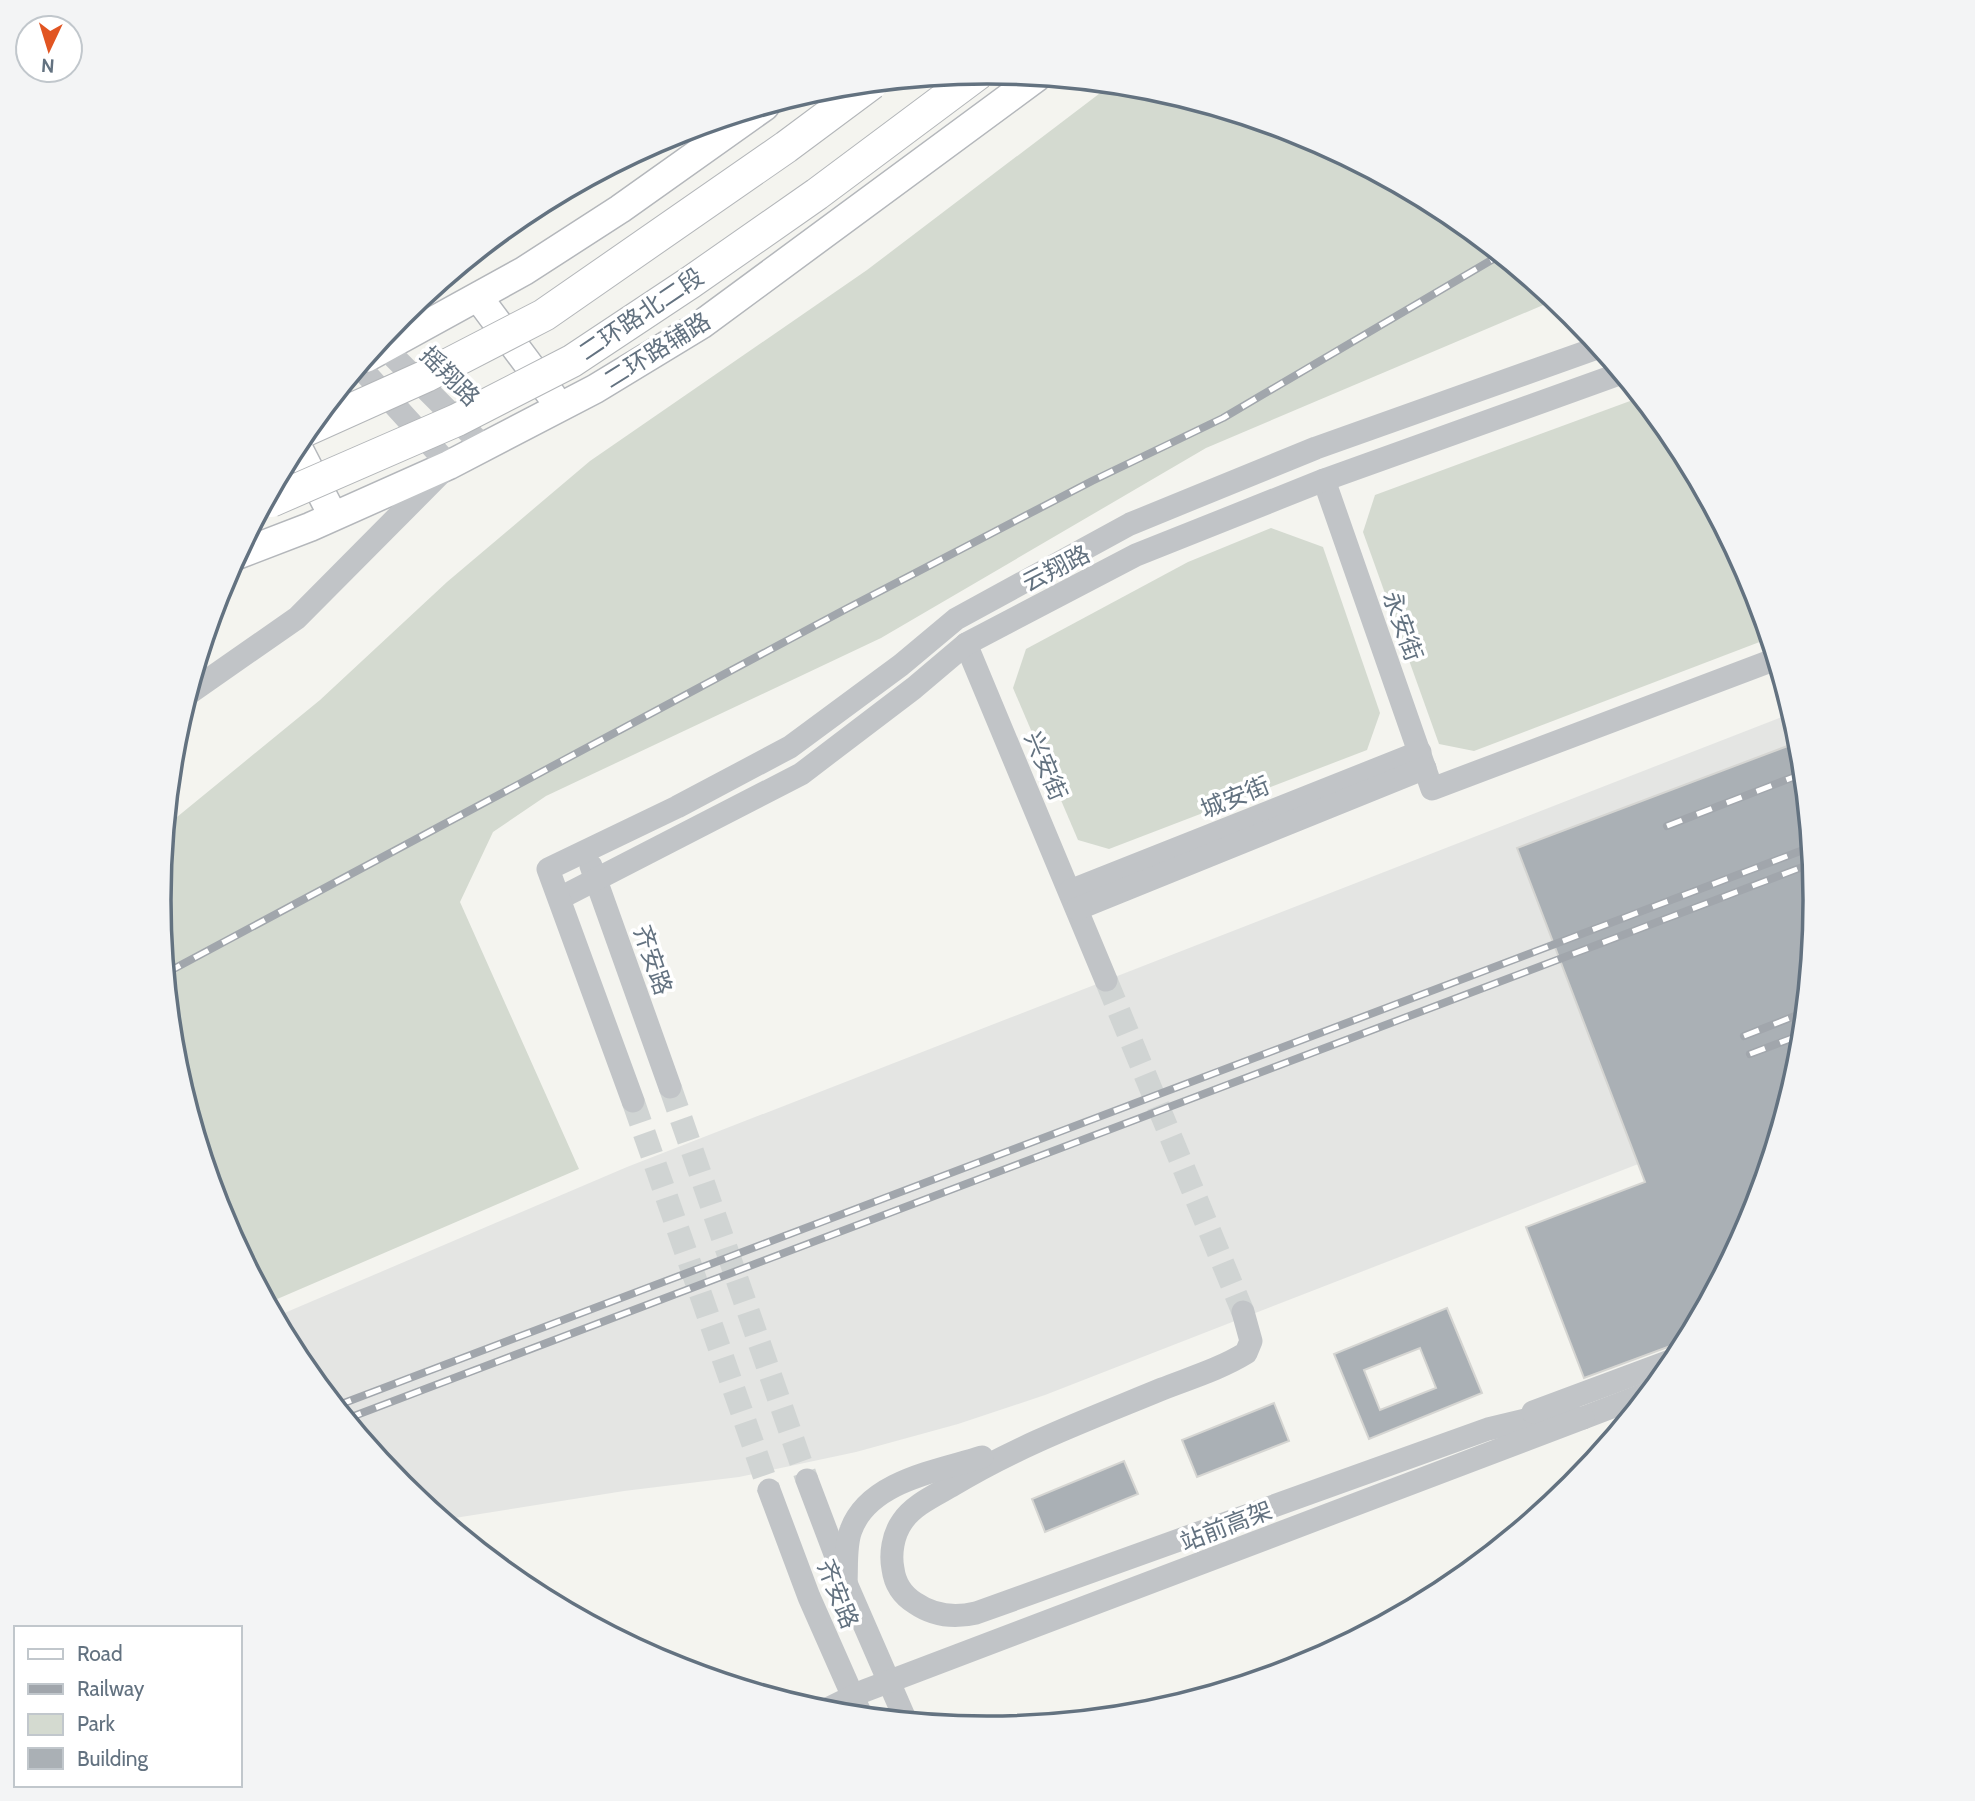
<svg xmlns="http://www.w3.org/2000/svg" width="1975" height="1801" viewBox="0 0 1975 1801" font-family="Cabin,'Noto Sans SC',sans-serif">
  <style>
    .built { fill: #e4e5e3 }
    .green { fill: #d4dad0 }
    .building { fill: #aab0b5; stroke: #d5d5d2; stroke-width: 2; fill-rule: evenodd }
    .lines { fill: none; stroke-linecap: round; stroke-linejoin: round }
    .minor-tunnel { stroke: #d0d4d3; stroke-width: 23; stroke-dasharray: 23 11; stroke-linecap: butt }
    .major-casing { stroke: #b4b7bb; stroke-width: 31 }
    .minor { stroke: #c1c4c7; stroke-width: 23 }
    .major { stroke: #fff; stroke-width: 28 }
    .rail-casing { stroke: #a1a6ac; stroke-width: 8 }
    .rail { stroke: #fff; stroke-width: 5; stroke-dasharray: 16; stroke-linecap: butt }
    .highway-bridge-casing { stroke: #b3b6b9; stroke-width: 34; stroke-linecap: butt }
    .minor-bridge { stroke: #c1c4c7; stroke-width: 23 }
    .highway-bridge { stroke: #fff; stroke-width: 32 }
    .labels { text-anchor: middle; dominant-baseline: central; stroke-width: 7; stroke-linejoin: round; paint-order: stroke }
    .street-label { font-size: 24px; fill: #637280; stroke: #fff }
    .rim { fill: none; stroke: #637280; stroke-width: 3.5 }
  </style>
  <rect width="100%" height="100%" fill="#f4f4ef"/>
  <polygon class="built" points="1792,713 1800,739 1816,901 1800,1063 1787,1106 1045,1395 958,1424 856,1452 739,1477 624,1491 442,1520 401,1486 298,1361 275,1317 627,1167"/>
  <g class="green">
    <polygon points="1112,84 1150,88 1305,135 1448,212 1555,300 1206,448 881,638 546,796 493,832 460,902 579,1169 268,1303 222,1217 175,1062 159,900 166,826 320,700 447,582 590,461 867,270"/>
    <polygon points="1641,397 1677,440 1753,584 1770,638 1474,751 1439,744 1363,532 1375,495"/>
    <polygon points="1271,528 1323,547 1380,713 1367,750 1109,849 1078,840 1013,688 1026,649 1188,562"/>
  </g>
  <g class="building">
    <polygon points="1801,741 1816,901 1800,1063 1753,1218 1685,1346 1673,1345 1584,1378 1526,1227 1645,1182 1517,848"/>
    <path d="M 1447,1308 L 1482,1393 L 1369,1439 L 1334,1354 ZM 1420,1348 L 1436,1388 L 1380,1410 L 1364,1370 Z"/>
    <polygon points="1274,1403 1289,1441 1197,1477 1182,1440"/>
    <polygon points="1124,1461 1138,1494 1045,1532 1032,1499"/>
  </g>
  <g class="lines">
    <g class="minor-tunnel">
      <polyline points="1106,980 1243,1312"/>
      <polyline points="670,1087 807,1480"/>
      <polyline points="633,1101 769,1490"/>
    </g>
    <g class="major-casing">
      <g id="major">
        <polyline points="478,297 552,396"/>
        <polyline points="366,358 524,271 620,209 765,106"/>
        <polyline points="296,444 333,516"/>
        <polyline points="237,555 310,527 449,465 595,389 702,324 1037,77"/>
      </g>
    </g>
    <g class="minor">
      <polyline points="379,342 484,447"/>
      <polyline points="1324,480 1432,789 1776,659"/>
      <polyline points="966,644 1106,980"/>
      <polyline points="188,694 297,618 449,465 359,366"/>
      <polyline points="591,866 670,1087"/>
      <polyline points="1070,891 1420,752"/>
      <polyline points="560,898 801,774 914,688 966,644 1136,555 1324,480 1622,373"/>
      <polyline points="1077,909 1425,768"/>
      <polyline points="633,1101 548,869 677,807 790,747 901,665 956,619 1130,524 1316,448 1600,347"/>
      <path d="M 1243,1312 L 1251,1341 L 1246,1353 C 1220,1369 1190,1378 1162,1389 C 1092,1418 1019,1445 953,1485 C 936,1495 913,1505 902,1522 C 893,1535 890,1554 893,1569 C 895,1584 902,1595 915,1603 C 934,1616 955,1618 976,1613 L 1488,1429 L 1534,1418 L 1583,1418 L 1651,1392"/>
      <polyline points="1533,1412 1678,1358"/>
      <polyline points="807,1480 846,1583 906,1721"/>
      <polyline points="769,1490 809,1597 862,1717"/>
      <path d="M 846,1583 C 847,1567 845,1545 851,1530 C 869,1481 938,1471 982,1457"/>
    </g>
    <use href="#major" class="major"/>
    <g class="rail-casing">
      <g id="rail">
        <polyline points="1667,826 1804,773"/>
        <polyline points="166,973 846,609 1092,481 1223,418 1500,255"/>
        <polyline points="1744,1036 1805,1012"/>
        <polyline points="1750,1054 1803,1034"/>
        <polyline points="336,1406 1811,847"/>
        <polyline points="346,1419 1813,863"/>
      </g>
    </g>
    <use href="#rail" class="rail"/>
    <g class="highway-bridge-casing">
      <g id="highway-bridge">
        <polyline points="306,430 426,376 544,315 786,147 872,83"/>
        <polyline points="271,501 457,420 572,361 691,282 817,194 979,73"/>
      </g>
    </g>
    <polyline class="minor-bridge" points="821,1712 864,1691 1583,1418"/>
    <use href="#highway-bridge" class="highway-bridge"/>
  </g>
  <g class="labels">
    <g class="street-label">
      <text transform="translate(641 314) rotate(-34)">二环路北二段</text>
      <text transform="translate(657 350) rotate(-32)">二环路辅路</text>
      <text transform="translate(450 376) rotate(45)">摇翔路</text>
      <text transform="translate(1056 568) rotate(-27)">云翔路</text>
      <text transform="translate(1403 626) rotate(70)">永安街</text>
      <text transform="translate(1046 766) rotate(67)">兴安街</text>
      <text transform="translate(1235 797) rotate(-22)">城安街</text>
      <text transform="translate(653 960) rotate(71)">齐安路</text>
      <text transform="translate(1226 1526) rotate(-21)">站前高架</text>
      <text transform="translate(838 1594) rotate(68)">齐安路</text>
    </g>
  </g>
  <path d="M0 0H1975V1801H0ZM171 900a816 816 0 1 1 1632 0a816 816 0 1 1-1632 0Z" fill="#f3f4f5" fill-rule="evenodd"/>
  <path class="rim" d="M171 900a816 816 0 1 1 1632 0a816 816 0 1 1-1632 0Z"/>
  <rect x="14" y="1626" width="228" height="161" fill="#ffffff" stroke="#c1c7cc" stroke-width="2"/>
  <rect x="28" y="1649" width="35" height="10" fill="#ffffff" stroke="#c1c7cc" stroke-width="2"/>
  <text x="77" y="1661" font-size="21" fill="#637280">Road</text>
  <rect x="28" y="1684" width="35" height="10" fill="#a1a6ac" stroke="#c1c7cc" stroke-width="2"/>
  <text x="77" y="1696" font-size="21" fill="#637280">Railway</text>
  <rect x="28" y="1714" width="35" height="21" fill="#d4dad0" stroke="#c1c7cc" stroke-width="2"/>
  <text x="77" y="1731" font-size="21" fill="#637280">Park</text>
  <rect x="28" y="1748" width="35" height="21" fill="#aab0b5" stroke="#c1c7cc" stroke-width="2"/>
  <text x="77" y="1766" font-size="21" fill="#637280">Building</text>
  <g transform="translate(49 49) rotate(184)"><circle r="33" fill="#ffffff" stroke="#c1c7cc" stroke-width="2"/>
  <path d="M0-5L12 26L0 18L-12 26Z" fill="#e15522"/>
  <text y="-10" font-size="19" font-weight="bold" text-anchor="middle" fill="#637280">N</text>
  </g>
</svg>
